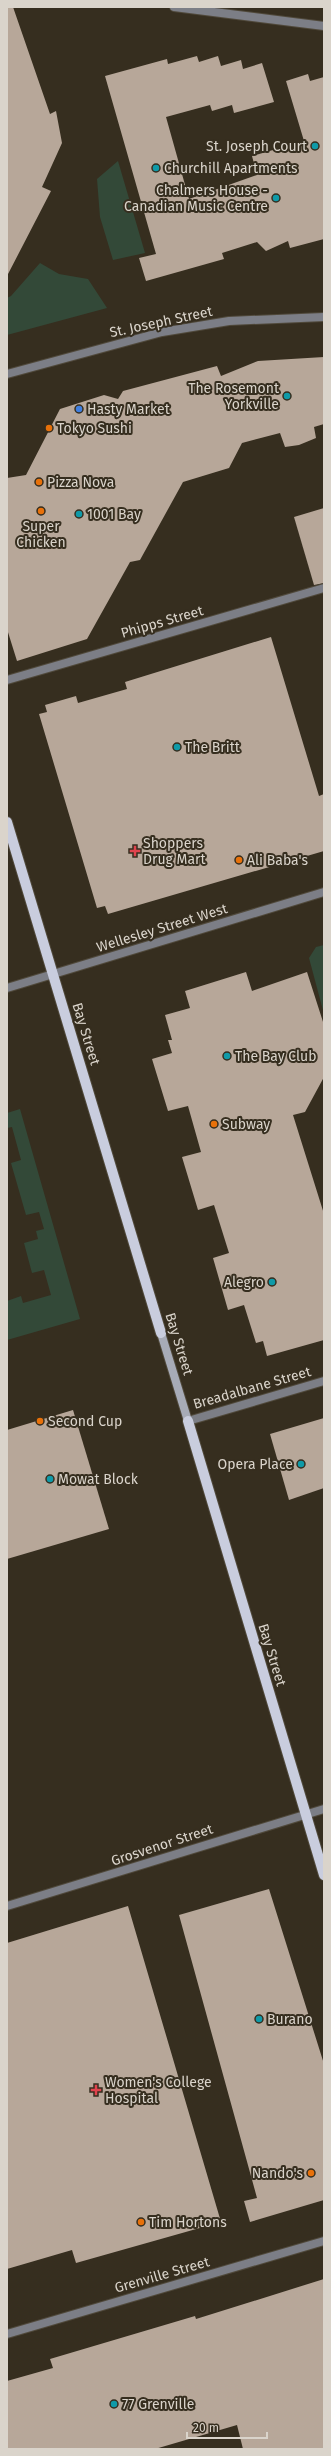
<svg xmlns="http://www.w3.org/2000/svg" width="331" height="2456" viewBox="0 0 331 2456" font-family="'Fira Sans',sans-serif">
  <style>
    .green { fill: #334938 }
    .building { fill: #b7a799 }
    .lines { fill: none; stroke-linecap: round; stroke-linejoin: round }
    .minor-casing { stroke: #50493b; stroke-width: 10 }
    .tertiary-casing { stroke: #50493b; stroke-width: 10 }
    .secondary-casing { stroke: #50493b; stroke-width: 10 }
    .primary-casing { stroke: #50493b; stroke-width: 12 }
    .minor { stroke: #7c7e86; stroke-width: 8 }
    .tertiary { stroke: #7c7e86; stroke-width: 8 }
    .secondary { stroke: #a7abb7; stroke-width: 8 }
    .primary { stroke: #c9cdde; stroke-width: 10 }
    .culture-dot { fill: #0f9aa8; stroke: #362e1f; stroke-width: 1.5 }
    .shop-dot { fill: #3f7fe0; stroke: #362e1f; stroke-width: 1.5 }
    .food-dot { fill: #e8710a; stroke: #362e1f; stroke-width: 1.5 }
    .health-dot { fill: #e0444e; stroke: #362e1f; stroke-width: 1.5 }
    .labels { text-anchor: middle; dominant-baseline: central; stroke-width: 4; stroke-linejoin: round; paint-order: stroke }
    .poi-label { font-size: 14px; fill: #dad4cb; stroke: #362e1f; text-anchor: start }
    .street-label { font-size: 14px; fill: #dad4cb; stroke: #362e1f }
  </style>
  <rect width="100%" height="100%" fill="#362e1f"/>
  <g class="green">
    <polygon points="118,161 145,253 113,260 100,217 97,179"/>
    <polygon points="40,263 59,274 88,279 107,308 7,335 7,298 11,296"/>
    <polygon points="324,945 324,1014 309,958 316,947"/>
    <polygon points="20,1109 80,1319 7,1340 7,1301 21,1296 23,1303 51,1295 44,1270 32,1273 24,1243 38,1239 36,1231 44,1229 39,1212 26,1215 11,1163 21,1160 12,1127 7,1128 7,1113"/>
  </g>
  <g class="building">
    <polygon points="7,7 13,7 50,114 56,111 62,143 42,187 51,191 7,276"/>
    <polygon points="197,56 199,62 218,56 221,66 241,60 243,69 262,63 274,102 234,113 232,105 212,111 210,105 166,117 189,199 257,175 252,156 304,141 286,81 308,74 310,81 324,77 324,239 290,248 288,241 266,251 257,242 222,253 224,259 146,281 139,258 156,254 105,76 167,59 168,64"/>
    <polygon points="324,357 324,424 314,427 316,438 299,445 285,447 280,433 242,443 229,468 183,482 140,560 130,562 87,639 17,661 7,629 7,478 26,475 60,409 104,395 118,399 123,391 217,366 221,376 258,361"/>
    <polygon points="324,508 324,583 314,585 294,517"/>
    <polygon points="271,637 319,796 324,794 324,851 108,914 105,906 97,908 39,714 47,712 45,705 76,696 78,703 127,689 125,682"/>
    <polygon points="246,972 252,991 307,972 324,1025 324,1077 305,1112 293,1115 324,1214 324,1340 267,1356 263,1341 256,1343 244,1305 228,1310 213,1258 229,1253 214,1205 198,1210 182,1157 201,1152 188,1106 168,1111 152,1059 172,1053 168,1040 172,1040 165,1015 190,1008 185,991"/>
    <polygon points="73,1410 109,1529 7,1559 7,1430"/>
    <polygon points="324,1418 324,1488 289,1500 270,1434"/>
    <polygon points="269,1889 324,2064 324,2200 250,2222 244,2201 257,2198 179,1915"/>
    <polygon points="128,1906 221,2222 76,2263 72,2250 7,2269 7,1943"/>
    <polygon points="324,2279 324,2449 243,2449 237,2425 155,2449 7,2449 7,2381 53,2368 50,2359 195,2316 196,2319"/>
  </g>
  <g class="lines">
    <g class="minor-casing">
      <g id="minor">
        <polyline points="174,7 324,26"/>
        <polyline points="7,374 162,332 229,321 324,317"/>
        <polyline points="7,680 324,588"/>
        <polyline points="188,1421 324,1381"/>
        <polyline points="7,1906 324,1809"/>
        <polyline points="7,2334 324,2241"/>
      </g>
    </g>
    <g class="tertiary-casing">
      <polyline id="tertiary" points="7,988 324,892"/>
    </g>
    <g class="secondary-casing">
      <polyline id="secondary" points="161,1333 188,1421"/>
    </g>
    <g class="primary-casing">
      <g id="primary">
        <polyline points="7,822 161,1333"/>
        <polyline points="188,1421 324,1875"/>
      </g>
    </g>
    <use href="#minor" class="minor"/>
    <use href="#tertiary" class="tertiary"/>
    <use href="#secondary" class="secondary"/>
    <use href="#primary" class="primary"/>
  </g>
  <g class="culture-dot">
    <circle cx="315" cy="146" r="4"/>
    <circle cx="156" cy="168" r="4"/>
    <circle cx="276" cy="198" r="4"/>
    <circle cx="287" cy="396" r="4"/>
    <circle cx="79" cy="514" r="4"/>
    <circle cx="177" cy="747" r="4"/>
    <circle cx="227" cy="1056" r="4"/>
    <circle cx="272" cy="1282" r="4"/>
    <circle cx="301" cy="1464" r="4"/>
    <circle cx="50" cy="1479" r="4"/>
    <circle cx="259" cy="2019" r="4"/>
    <circle cx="114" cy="2404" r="4"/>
  </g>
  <circle class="shop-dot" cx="79" cy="409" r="4"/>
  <g class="food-dot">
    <circle cx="49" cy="428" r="4"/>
    <circle cx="39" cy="482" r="4"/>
    <circle cx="41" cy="511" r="4"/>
    <circle cx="239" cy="860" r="4"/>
    <circle cx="214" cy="1124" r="4"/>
    <circle cx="40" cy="1421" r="4"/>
    <circle cx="311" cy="2173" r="4"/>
    <circle cx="141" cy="2222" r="4"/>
  </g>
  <g class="health-dot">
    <path d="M133 845h4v4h4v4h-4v4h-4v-4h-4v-4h4z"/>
    <path d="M94 2084h4v4h4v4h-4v4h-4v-4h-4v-4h4z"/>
  </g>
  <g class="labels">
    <g class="poi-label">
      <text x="307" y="146" text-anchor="end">St. Joseph Court</text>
      <text x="164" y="168">Churchill Apartments</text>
      <text x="268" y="190" text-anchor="end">Chalmers House -<tspan x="268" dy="16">Canadian Music Centre</tspan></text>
      <text x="279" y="388" text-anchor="end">The Rosemont<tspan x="279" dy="16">Yorkville</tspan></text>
      <text x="87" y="409">Hasty Market</text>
      <text x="57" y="428">Tokyo Sushi</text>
      <text x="47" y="482">Pizza Nova</text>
      <text x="87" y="514">1001 Bay</text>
      <text x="41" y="526" text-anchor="middle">Super<tspan x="41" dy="16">Chicken</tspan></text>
      <text x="185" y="747">The Britt</text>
      <text x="143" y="843">Shoppers<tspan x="143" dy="16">Drug Mart</tspan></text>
      <text x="247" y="860">Ali Baba's</text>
      <text x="235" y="1056">The Bay Club</text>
      <text x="222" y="1124">Subway</text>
      <text x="264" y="1282" text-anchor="end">Alegro</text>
      <text x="48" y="1421">Second Cup</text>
      <text x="293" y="1464" text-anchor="end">Opera Place</text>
      <text x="58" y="1479">Mowat Block</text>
      <text x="267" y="2019">Burano</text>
      <text x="105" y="2082">Women's College<tspan x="105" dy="16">Hospital</tspan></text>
      <text x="303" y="2173" text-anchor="end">Nando's</text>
      <text x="149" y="2222">Tim Hortons</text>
      <text x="122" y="2404">77 Grenville</text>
    </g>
    <g class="street-label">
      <text transform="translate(161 322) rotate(-12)">St. Joseph Street</text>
      <text transform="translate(162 622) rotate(-16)">Phipps Street</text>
      <text transform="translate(162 928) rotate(-17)">Wellesley Street West</text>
      <text transform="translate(86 1034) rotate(73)">Bay Street</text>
      <text transform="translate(179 1344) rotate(73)">Bay Street</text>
      <text transform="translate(252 1388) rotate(-16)">Breadalbane Street</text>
      <text transform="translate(272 1655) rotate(73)">Bay Street</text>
      <text transform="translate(162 1845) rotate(-18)">Grosvenor Street</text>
      <text transform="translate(162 2275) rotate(-16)">Grenville Street</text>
    </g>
  </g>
  <rect width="331" height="2456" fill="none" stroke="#dad4cb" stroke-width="16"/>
  <path d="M187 2432v6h80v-6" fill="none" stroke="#dad4cb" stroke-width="2"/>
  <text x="193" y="2432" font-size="12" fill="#dad4cb" stroke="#362e1f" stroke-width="3" paint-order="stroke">20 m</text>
</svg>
